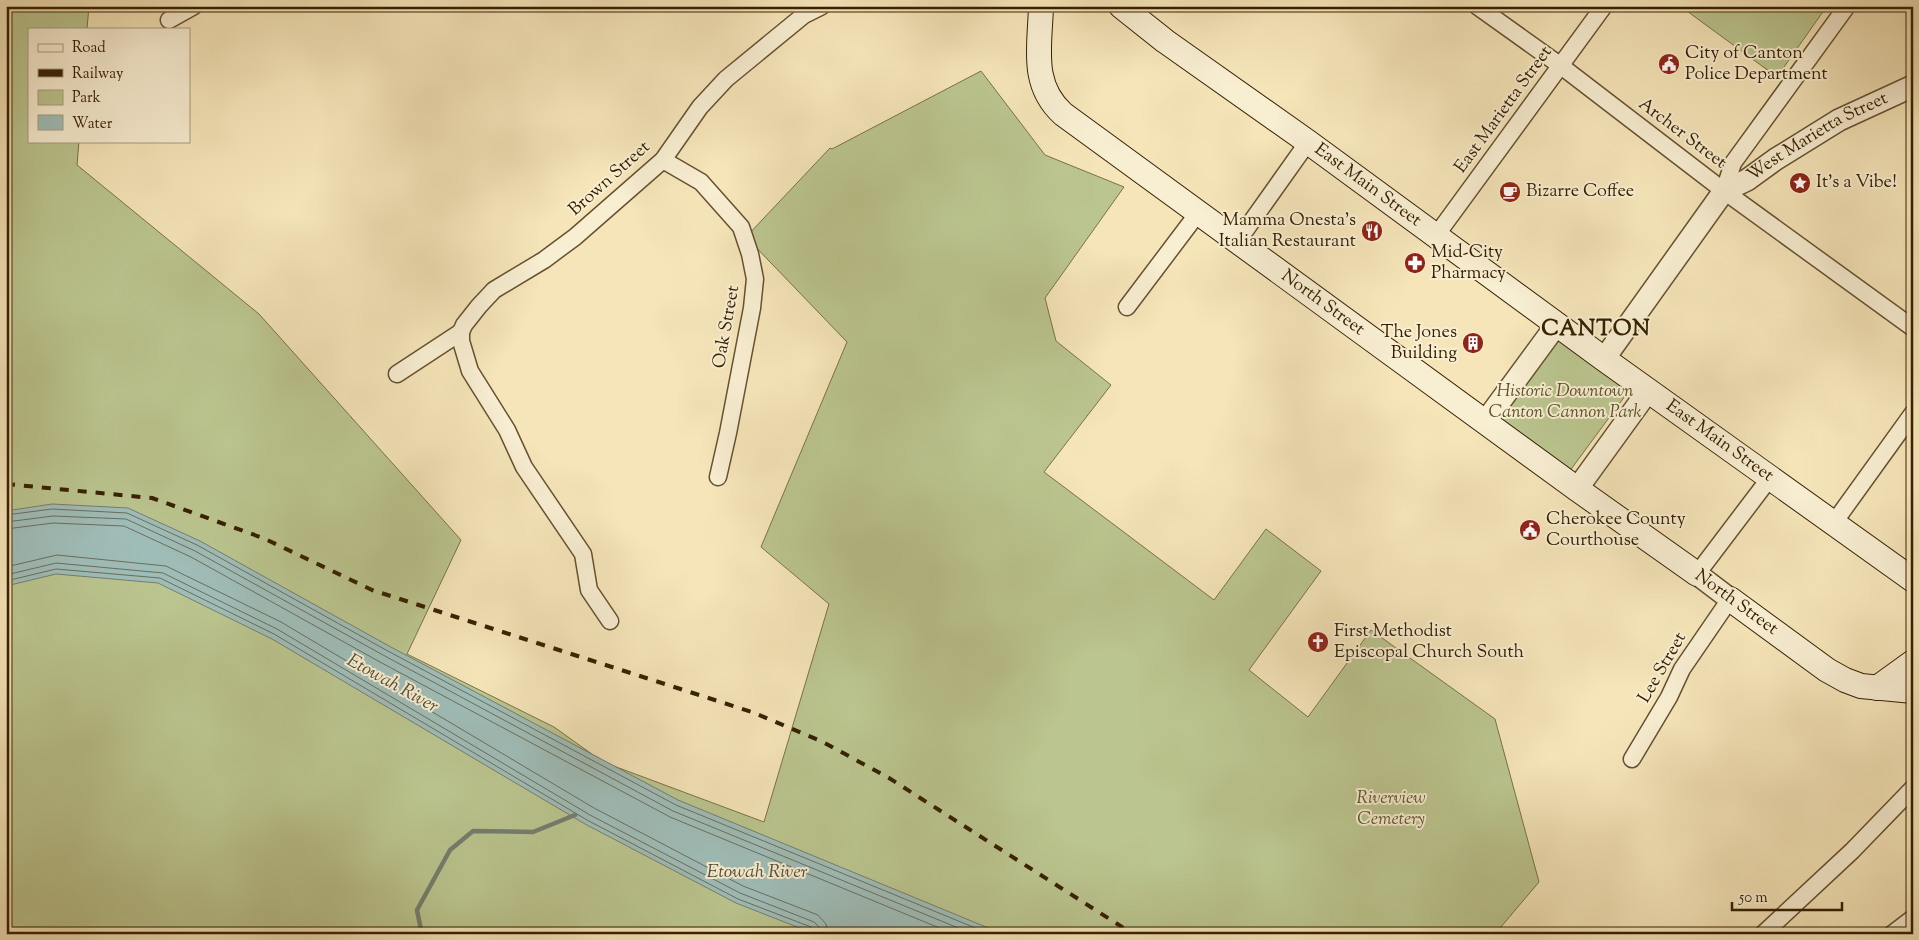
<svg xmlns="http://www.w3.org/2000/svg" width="1919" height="940" viewBox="0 0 1919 940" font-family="'Sorts Mill Goudy',serif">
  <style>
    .green { fill: #bbc58f; stroke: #787248 }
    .water { fill: #9fbdb8; stroke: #757e6f }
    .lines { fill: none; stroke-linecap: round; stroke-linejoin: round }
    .shore { stroke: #6a6e5d; stroke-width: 1 }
    .stream { stroke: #757e6f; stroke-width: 4.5 }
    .minor-casing { stroke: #665130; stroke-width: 19 }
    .tertiary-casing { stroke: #665130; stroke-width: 24 }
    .secondary-casing { stroke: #362002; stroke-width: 26 }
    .minor { stroke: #f8eed2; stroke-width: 16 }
    .tertiary { stroke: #f8eed2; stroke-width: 21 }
    .secondary { stroke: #f8eed2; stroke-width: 24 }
    .rail { stroke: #362002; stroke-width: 4; stroke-dasharray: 9 9; stroke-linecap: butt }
    .labels { text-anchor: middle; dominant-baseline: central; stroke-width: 4; stroke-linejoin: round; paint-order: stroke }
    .poi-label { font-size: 18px; fill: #362002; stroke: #f8eed2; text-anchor: start }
    .street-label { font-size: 18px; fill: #362002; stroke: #f8eed2 }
    .park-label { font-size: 18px; font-style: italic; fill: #5e522c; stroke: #f8eed2 }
    .water-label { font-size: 19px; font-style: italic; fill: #564f39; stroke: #f8eed2 }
    .district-label { font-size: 22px; font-weight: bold; letter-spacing: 1px; fill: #362002; stroke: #f8eed2 }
  </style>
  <rect width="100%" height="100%" fill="#f5e5b9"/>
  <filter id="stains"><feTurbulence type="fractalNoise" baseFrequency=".004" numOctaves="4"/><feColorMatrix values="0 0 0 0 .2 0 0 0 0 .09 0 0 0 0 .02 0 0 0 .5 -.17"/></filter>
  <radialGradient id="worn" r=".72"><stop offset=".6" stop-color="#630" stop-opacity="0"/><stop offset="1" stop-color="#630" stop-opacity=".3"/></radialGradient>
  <g class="green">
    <polygon points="6,6 89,6 87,29 29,29 29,141 79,141 77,165 259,314 461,540 407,654 554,727 603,762 764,822 829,604 761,547 847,342 746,237 830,148 832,149 981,71 1045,155 1124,187 1045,298 1056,341 1111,385 1044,472 1214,600 1266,529 1321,571 1249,670 1308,717 1371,630 1495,719 1539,882 1495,934 6,934"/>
    <polygon points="1680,6 1827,6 1777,77"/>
    <polygon points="1558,338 1628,392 1569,472 1498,419"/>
  </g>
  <polygon class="water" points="52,504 128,508 200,541 389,646 678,800 1003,934 815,934 736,903 585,824 272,639 158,583 56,574 6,586 6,511"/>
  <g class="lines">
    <g class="shore">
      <polyline points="6,515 52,509 127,513 197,545 386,650 676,805 990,934"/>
      <polyline points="6,522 53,516 126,519 195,551 383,655 673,811 973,934"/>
      <polyline points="6,529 53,523 124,526 191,557 380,662 670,817 954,934"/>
      <polyline points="6,567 57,555 166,566 281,622 594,808 743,886 818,915 826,924 828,934"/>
      <polyline points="6,575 56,563 163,573 277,629 590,815 740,893 814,922 819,927 821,934"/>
      <polyline points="6,581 56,569 160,578 274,634 587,820 738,899 811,927 814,930 814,934"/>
    </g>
    <polyline class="stream" points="430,934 421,930 417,910 450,850 473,831 533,832 575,815"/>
    <g class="minor-casing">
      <g id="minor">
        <polyline points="1477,6 1561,66 1724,191 1913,328"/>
        <polyline points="169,20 194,6"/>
        <polyline points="663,160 701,182 741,227 750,254 755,279 752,308 728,433 718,477"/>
        <polyline points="1724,191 1733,163 1847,6"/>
        <polyline points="1435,237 1604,6"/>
        <polyline points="1237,242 1308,142"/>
        <polyline points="1127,307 1198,213"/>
        <polyline points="397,374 461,332"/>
        <polyline points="1833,524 1913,413"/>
        <polyline points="1697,574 1769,479"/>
        <polyline points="610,621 589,590 583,554 524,467 507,430 470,371 461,341 461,332 464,325 479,306 494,290 544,260 575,237 663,160 700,107 726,79 804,15 822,6"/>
        <polyline points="1632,759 1669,697 1682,669 1730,599"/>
        <polyline points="1763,934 1852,851 1913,788"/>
        <polyline points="1892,934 1913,918"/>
      </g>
    </g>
    <g class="tertiary-casing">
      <g id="tertiary">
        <path id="s1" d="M 1604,359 L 1724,191 L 1747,180 L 1776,159 L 1839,120 L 1913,86"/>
        <polyline points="1485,422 1557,324"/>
        <polyline points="1577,489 1648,391"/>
        <polyline points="1697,574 1730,599"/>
      </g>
    </g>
    <g class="secondary-casing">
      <g id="secondary">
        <path id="s2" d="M 1041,6 C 1040,46 1030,84 1063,114 L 1577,489 L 1697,574"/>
        <path id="s3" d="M 1121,6 L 1165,41 L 1308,142 L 1604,359 L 1913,580"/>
        <polyline points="1730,599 1827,670 1845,680 1861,686 1913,691"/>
        <polyline points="1877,688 1913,662"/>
      </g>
    </g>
    <use href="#minor" class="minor"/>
    <use href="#tertiary" class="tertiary"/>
    <use href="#secondary" class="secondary"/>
    <polyline class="rail" points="6,484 152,498 263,538 372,590 752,712 823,742 889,778 1133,934"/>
  </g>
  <defs>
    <g id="civic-disc" transform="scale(1.125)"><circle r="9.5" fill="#8f2418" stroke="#f8eed2"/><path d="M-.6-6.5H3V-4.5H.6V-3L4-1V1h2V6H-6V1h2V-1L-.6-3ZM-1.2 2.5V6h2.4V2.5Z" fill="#fff"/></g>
    <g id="sight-disc" transform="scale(1.125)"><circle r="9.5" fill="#8f2418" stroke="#f8eed2"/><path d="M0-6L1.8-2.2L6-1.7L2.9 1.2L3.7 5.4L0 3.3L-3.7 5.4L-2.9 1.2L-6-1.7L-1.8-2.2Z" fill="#fff"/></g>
    <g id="cafe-disc" transform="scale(1.125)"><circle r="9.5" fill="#8f2418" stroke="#f8eed2"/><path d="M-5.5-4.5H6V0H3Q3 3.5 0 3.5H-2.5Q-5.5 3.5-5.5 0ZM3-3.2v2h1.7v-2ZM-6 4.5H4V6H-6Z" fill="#fff"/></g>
    <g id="restaurant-disc" transform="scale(1.125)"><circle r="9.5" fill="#8f2418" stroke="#f8eed2"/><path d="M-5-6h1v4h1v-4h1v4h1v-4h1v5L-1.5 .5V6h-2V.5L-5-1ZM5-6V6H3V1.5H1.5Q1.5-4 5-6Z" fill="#fff"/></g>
    <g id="pharmacy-disc" transform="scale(1.125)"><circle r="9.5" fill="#8f2418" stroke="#f8eed2"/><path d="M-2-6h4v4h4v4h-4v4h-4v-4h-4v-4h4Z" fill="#fff"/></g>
    <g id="building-disc" transform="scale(1.125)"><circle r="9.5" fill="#8f2418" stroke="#f8eed2"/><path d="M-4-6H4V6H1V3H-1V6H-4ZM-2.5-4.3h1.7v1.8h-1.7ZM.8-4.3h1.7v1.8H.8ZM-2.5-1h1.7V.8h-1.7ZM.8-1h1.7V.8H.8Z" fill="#fff"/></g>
    <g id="church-disc" transform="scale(1.125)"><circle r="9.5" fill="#8f2418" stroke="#f8eed2"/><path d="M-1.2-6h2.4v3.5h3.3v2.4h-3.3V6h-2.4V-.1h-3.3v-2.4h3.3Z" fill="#fff"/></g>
  </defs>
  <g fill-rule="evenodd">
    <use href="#civic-disc" x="1669" y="64"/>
    <use href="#sight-disc" x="1800" y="183"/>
    <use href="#cafe-disc" x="1510" y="192"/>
    <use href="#restaurant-disc" x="1372" y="231"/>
    <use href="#pharmacy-disc" x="1415" y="263"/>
    <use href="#building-disc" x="1473" y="343"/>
    <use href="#civic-disc" x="1530" y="530"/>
    <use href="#church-disc" x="1318" y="642"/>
  </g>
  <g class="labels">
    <g class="poi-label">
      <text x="1685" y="54">City of Canton<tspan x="1685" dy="21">Police Department</tspan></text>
      <text x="1816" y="183">It's a Vibe!</text>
      <text x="1526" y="192">Bizarre Coffee</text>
      <text x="1356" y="221" text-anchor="end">Mamma Onesta's<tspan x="1356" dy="21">Italian Restaurant</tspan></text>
      <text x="1431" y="253">Mid-City<tspan x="1431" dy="21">Pharmacy</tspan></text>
      <text x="1457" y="333" text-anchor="end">The Jones<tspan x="1457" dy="21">Building</tspan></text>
      <text x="1546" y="520">Cherokee County<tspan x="1546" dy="21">Courthouse</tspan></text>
      <text x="1334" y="632">First Methodist<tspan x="1334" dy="21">Episcopal Church South</tspan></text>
    </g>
    <g class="street-label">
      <text transform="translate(1504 110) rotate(-54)">East Marietta Street</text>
      <text transform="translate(1682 134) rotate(37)">Archer Street</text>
      <text stroke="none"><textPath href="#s1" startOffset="315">West Marietta Street</textPath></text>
      <text transform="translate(610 179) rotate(-42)">Brown Street</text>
      <text stroke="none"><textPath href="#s3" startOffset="305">East Main Street</textPath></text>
      <text stroke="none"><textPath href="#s2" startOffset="436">North Street</textPath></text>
      <text transform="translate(727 327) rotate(-80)">Oak Street</text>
      <text stroke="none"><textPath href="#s3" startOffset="740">East Main Street</textPath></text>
      <text transform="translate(1736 603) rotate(36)">North Street</text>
      <text transform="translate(1663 668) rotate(-60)">Lee Street</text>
    </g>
    <g class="park-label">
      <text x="1565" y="392">Historic Downtown<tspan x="1565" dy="21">Canton Cannon Park</tspan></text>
      <text x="1391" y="799">Riverview<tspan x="1391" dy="21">Cemetery</tspan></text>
    </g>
    <g class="water-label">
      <text transform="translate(392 684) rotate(29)">Etowah River</text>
      <text x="757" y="872">Etowah River</text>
    </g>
    <g class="district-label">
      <text x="1596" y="330">CANTON</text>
    </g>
  </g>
  <rect width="1919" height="940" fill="none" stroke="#f5e5b9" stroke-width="25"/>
  <rect x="8" y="8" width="1904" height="925" fill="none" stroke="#362002" stroke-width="2.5"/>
  <rect x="12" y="12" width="1894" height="915" fill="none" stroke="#362002"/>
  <rect x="28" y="28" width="162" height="115" fill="#f8eed2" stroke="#aa9c7f"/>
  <rect x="38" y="44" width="25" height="8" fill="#f8eed2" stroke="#aa9c7f"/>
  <text x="72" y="52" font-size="15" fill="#362002">Road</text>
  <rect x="38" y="69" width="25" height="8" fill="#362002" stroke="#aa9c7f"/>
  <text x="72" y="78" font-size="15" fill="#362002">Railway</text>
  <rect x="38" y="90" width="25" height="15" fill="#bbc58f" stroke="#aa9c7f"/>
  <text x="72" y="102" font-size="15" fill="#362002">Park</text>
  <rect x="38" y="115" width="25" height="15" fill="#9fbdb8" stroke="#aa9c7f"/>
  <text x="72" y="128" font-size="15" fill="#362002">Water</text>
  <path d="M1732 902v8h110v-8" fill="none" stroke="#362002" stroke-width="2.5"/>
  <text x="1739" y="902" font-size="15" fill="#362002" stroke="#f8eed2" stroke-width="4" paint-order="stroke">50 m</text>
  <rect width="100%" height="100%" filter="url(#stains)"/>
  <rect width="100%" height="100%" fill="url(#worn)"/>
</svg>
